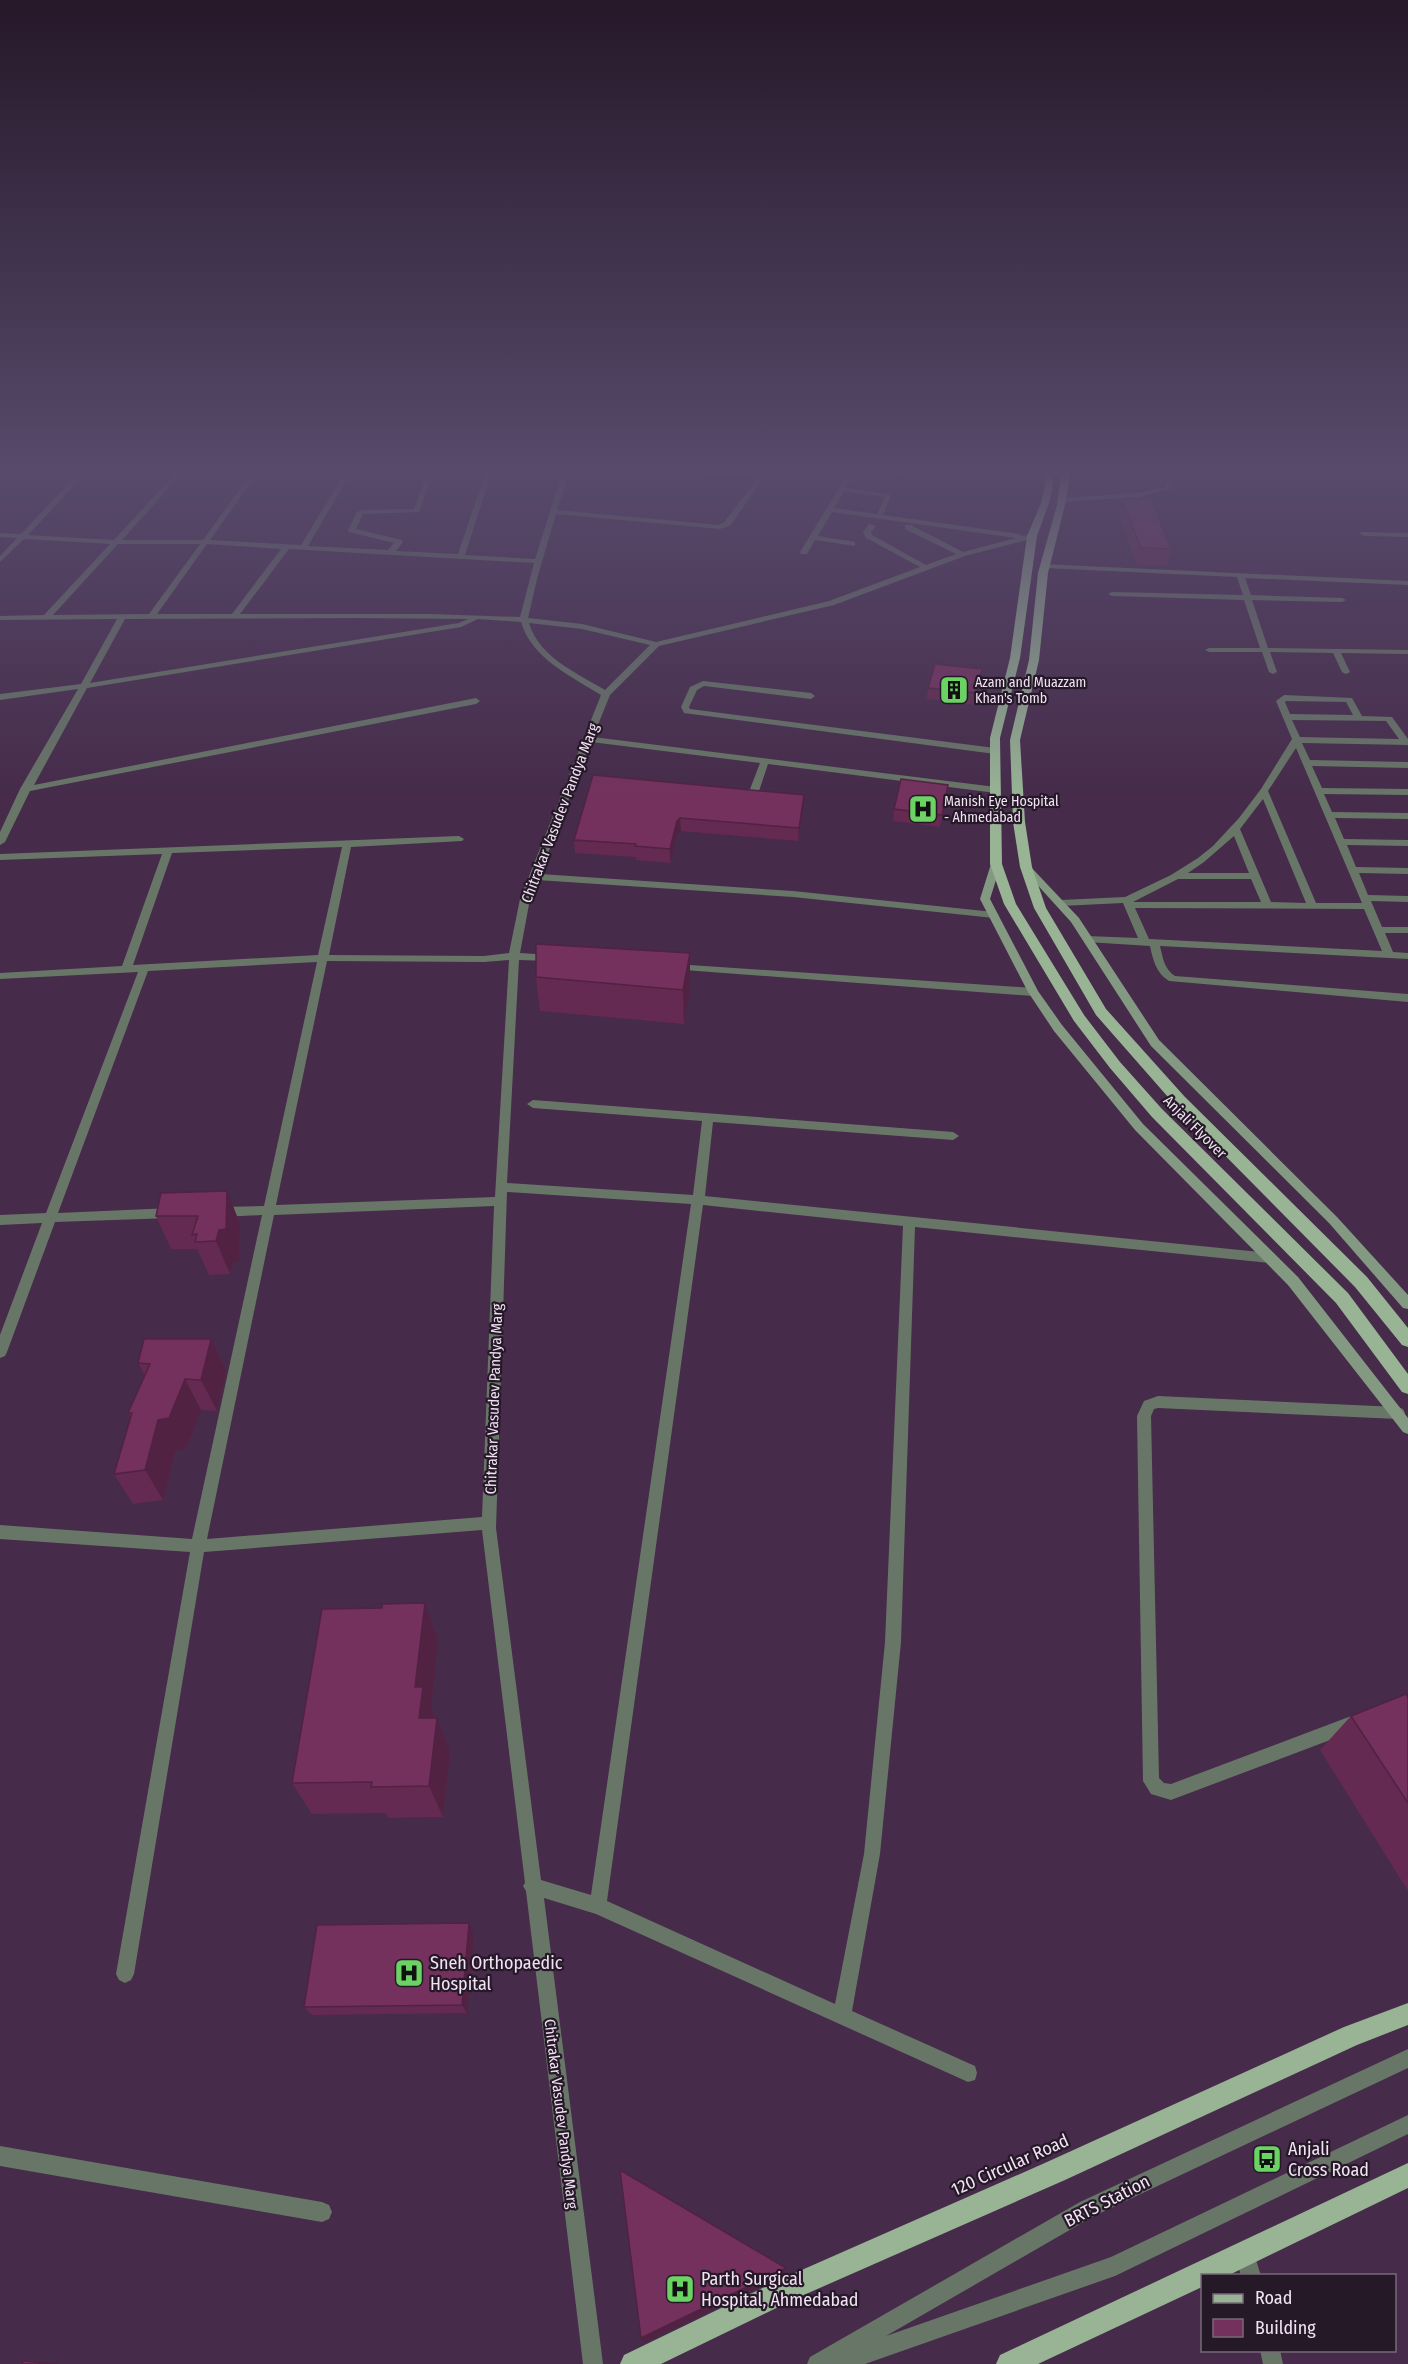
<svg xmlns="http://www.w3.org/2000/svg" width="1408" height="2364" viewBox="0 0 1408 2364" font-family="'Fira Sans Condensed',sans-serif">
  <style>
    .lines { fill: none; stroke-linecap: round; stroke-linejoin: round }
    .lane { fill: #687667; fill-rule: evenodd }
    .street { fill: #687667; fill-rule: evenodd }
    .secondary { fill: #839981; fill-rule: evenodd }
    .primary { fill: #98b495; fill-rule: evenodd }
    .wall { fill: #642a51 }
    .shaded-wall { fill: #512242 }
    .building { fill: #74315e; stroke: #512242; stroke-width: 1.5 }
    .labels { text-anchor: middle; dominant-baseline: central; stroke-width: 4.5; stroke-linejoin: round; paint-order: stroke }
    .far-poi-label { font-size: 14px; fill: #f3e2f6; stroke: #251927; text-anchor: start }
    .street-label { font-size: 15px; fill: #f3e2f6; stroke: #251927 }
    .near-poi-label { font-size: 18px; fill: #f3e2f6; stroke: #251927; text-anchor: start }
    .near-street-label { font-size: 18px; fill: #f3e2f6; stroke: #251927 }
  </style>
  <rect width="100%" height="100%" fill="#462b4a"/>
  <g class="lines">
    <g class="lane">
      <polygon points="1171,468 1177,468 1179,471 1170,489 1138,497 1062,502 1059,500 1062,498 1138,493 1165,487 1173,471"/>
      <polygon points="1408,2049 1408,2068 1094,2216 886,2336 1111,2257 1408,2115 1408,2134 1115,2276 865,2364 807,2364 810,2357 1080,2202"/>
    </g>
    <g class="street">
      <path d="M 83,468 L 90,468 L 28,535 L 114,540 L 180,468 L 187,468 L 122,540 L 203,540 L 255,468 L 261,468 L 210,540 L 301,545 L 348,468 L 354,468 L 308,546 L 388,550 L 394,543 L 349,532 L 348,530 L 357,512 L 361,510 L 414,509 L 429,468 L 435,468 L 419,512 L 363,514 L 356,529 L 402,540 L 403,542 L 396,551 L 458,554 L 487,468 L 493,468 L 465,555 L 535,559 L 564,468 L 758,472 L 760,468 L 766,468 L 761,482 L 730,526 L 720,529 L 556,514 L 538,575 L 528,618 L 582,624 L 656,642 L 829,601 L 920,567 L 866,538 L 863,532 L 869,524 L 876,526 L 871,532 L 872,535 L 926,565 L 956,554 L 905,529 L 905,525 L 911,525 L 963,552 L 1016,538 L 832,512 L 818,536 L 855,542 L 855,546 L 815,540 L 807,554 L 801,554 L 800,552 L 846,477 L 851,478 L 846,488 L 891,495 L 883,515 L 1019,534 L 1022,536 L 1035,534 L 1035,538 L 965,556 L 834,605 L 659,646 L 610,695 L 593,737 L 996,787 L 1001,790 L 996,793 L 768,764 L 757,797 L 752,800 L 747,797 L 760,763 L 591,742 L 540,874 L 793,891 L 994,912 L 999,915 L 994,918 L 793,897 L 537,880 L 530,899 L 520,953 L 550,955 L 555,958 L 550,961 L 519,960 L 507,1183 L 693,1195 L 702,1121 L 533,1108 L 527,1104 L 533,1100 L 953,1132 L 959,1136 L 953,1140 L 713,1122 L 705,1196 L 1270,1253 L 1274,1254 L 1276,1258 L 1274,1262 L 1270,1263 L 915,1227 L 901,1642 L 880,1854 L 852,2011 L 975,2066 L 977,2073 L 975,2080 L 968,2082 L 596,1914 L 544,1898 L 603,2364 L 583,2364 L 526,1891 L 523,1886 L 525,1883 L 482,1530 L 204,1552 L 134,1974 L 131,1980 L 125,1983 L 119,1980 L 116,1974 L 190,1552 L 0,1539 L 0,1525 L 192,1539 L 262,1215 L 220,1217 L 216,1215 L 214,1212 L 216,1209 L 220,1207 L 264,1206 L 317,962 L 148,971 L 58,1213 L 172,1208 L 176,1210 L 178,1213 L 176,1216 L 172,1218 L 55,1222 L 7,1352 L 5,1356 L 0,1358 L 0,1335 L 42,1223 L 0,1225 L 0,1215 L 46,1213 L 138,972 L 0,979 L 0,973 L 122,966 L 162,854 L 0,860 L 0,854 L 459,836 L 464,839 L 462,841 L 351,847 L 329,955 L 484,956 L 509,953 L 520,899 L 601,695 C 571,676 532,659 521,622 L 478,619 L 461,627 L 87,688 L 34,785 L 476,698 L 480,701 L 476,704 L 30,791 L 5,842 L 0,845 L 0,832 L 20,789 L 78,689 L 0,700 L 0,694 L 81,684 L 117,619 L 0,620 L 0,616 L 44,615 L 110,544 L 24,539 L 0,562 L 0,556 L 17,538 L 0,537 L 0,533 L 21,534 ZM 569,471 L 757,476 L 755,482 L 724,522 L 719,525 L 557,510 ZM 844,491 L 885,497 L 877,514 L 834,508 ZM 118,544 L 200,544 L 149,614 L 53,615 ZM 207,544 L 281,549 L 232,614 L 157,614 ZM 289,549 L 534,563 L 520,617 L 431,614 L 240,614 ZM 355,618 L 468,619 L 459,623 L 90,683 L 125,619 ZM 529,623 L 582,629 L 650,645 L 605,690 C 577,673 539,657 529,623 ZM 342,847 L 318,955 L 133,965 L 172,853 ZM 509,960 L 495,1197 L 276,1205 L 327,961 L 484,962 ZM 507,1192 L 691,1204 L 591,1895 L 541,1880 L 496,1528 ZM 703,1205 L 903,1226 L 885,1642 L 864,1854 L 835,2004 L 607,1901 ZM 494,1206 L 482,1517 L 207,1539 L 274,1215 Z"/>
      <polygon points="895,468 901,468 900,476 895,475"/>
      <polygon points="1361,532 1408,533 1408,537 1364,536 1360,534"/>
      <polygon points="1042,564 1408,581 1408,585 1245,578 1251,595 1342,598 1346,600 1342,602 1252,600 1268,648 1408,650 1408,654 1341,653 1350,672 1346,674 1342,672 1333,653 1270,652 1277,672 1273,674 1269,672 1262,652 1209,652 1205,650 1209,648 1260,648 1244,600 1112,596 1108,594 1112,592 1243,595 1237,577 1045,568 1042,568"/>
      <polygon points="703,681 811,693 815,696 811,699 704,686 697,690 689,707 690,709 995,748 999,751 995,754 684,713 681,707 690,687"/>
      <path d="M 1284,695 L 1352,698 L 1362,716 L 1392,717 L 1408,739 L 1408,745 L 1302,743 L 1310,760 L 1408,762 L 1408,768 L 1312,766 L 1322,788 L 1408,789 L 1408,795 L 1324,794 L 1332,812 L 1408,813 L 1408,819 L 1335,818 L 1344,839 L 1408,840 L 1408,846 L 1347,845 L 1356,867 L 1408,868 L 1408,874 L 1359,873 L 1368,895 L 1408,896 L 1408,902 L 1371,901 L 1382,927 L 1408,927 L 1408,933 L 1385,933 L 1393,952 L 1408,953 L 1408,959 L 1160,946 C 1163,958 1164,969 1175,976 L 1408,994 L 1408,1002 L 1169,981 C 1156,973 1153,960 1150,946 L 1087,942 L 1082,939 L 1087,936 L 1138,938 L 1123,903 L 1061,906 L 1056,903 L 1061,900 L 1125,897 L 1171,875 L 1198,858 L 1213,846 L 1239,818 L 1261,789 L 1292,739 L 1276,701 ZM 1286,701 L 1346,702 L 1353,715 L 1290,714 L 1285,702 ZM 1292,720 L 1386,721 L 1399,739 L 1300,737 ZM 1296,748 L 1362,903 L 1316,903 L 1268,791 ZM 1263,799 L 1306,903 L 1271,902 L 1240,829 ZM 1234,836 L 1249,873 L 1188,873 L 1204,862 ZM 1178,879 L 1251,879 L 1261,902 L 1133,902 ZM 1135,908 L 1364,909 L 1382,951 L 1149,939 Z"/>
      <polygon points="675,964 1033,988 1038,992 1033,996 671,969 670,967 671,965"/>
      <polygon points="1158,1396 1398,1407 1403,1409 1405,1413 1403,1417 1398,1419 1158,1408 1154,1409 1151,1416 1159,1778 1164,1783 1171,1784 1354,1715 1360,1717 1362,1723 1360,1729 1354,1731 1171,1800 1151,1794 1143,1781 1137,1416 1144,1401"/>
      <polygon points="0,2146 322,2202 329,2205 332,2212 329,2219 322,2222 0,2166"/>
      <polygon points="1245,2244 1252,2247 1261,2276 1241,2276 1235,2254 1238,2247"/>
      <polygon points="1260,2350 1280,2350 1283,2364 1263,2364"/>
    </g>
    <g class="secondary">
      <path d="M 1084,468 C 1074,473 1056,476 1046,471 L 1049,469 Z"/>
      <polygon points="996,861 1001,864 990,899 1038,991 1062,1025 1143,1124 1298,1277 1408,1418 1408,1434 1403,1432 1288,1285 1135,1130 1054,1031 1028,992 980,899 991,864"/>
      <polygon points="1026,864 1029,865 1079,918 1159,1040 1337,1217 1408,1295 1408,1309 1403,1308 1329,1223 1151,1046 1071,922 1023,869 1021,867"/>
    </g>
    <g class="primary">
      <polygon points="1044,468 1052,468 1053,485 1049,503 1037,536 1020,658 1000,738 1002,864 1016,904 1084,1015 1120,1062 1162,1109 1348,1293 1408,1374 1408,1394 1402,1392 1336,1303 1152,1117 1110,1068 1074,1021 1004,904 990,864 990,738 1010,658 1027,536 1041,503 1045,485"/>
      <polygon points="1062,468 1070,468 1071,471 1065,505 1048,573 1039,660 1020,740 1025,822 1032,867 1046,908 1106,1009 1185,1097 1367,1277 1408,1328 1408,1347 1402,1345 1355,1287 1175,1105 1096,1015 1034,908 1020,867 1013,822 1010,740 1029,660 1038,573 1057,505"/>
      <polygon points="1408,2003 1408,2025 1357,2045 1065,2180 797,2298 661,2364 620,2364 624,2355 779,2280 1047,2162 1344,2027"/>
      <polygon points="1408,2163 1408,2188 1227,2276 1202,2276 1202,2287 1038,2364 996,2364 1000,2355"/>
    </g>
  </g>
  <g class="wall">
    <polygon points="1122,499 1171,549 1167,565 1137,565 1119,515"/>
    <polygon points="982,669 975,705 927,699 928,688"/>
    <polygon points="593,775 803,808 798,841 681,831 677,834 670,863 636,860 636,857 575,853 574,840"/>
    <polygon points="946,797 940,827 893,821 894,809"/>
    <polygon points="536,977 690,987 684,1024 540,1011"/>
    <polygon points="227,1191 240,1224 239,1261 233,1262 230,1274 209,1275 197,1249 171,1249 156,1216"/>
    <polygon points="211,1339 226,1371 217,1411 201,1410 186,1449 175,1451 163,1500 133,1504 114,1474 131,1417 128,1413 145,1376 138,1363"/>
    <polygon points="425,1603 438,1641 431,1707 435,1718 437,1718 450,1752 443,1817 388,1818 385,1813 312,1814 292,1783 382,1608"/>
    <polygon points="1408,1698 1408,1891 1320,1750 1351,1716"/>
    <polygon points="474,1933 467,2013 312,2015 304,2007"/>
  </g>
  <g class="shaded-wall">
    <polygon points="804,795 803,808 798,841 799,828"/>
    <polygon points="680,818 681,831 677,834 670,863 670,849 677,821"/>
    <polygon points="690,953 690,987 684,1024 683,990"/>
    <polygon points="227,1191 240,1224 239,1261 233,1262 230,1274 216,1241"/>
    <polygon points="211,1339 226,1371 217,1411 201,1380"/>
    <polygon points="185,1379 201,1410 186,1449 175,1451 163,1500 145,1470 158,1420"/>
    <polygon points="425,1603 438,1641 431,1707 436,1722 437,1718 450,1752 443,1817 429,1786 415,1687"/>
    <polygon points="469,1923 474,1933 467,2013 462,2005"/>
    <polygon points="786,2268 781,2277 645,2342 641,2338"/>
  </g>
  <g class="building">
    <polygon points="1122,499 1151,500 1171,549 1141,548"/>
    <polygon points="935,664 982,669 977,693 928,688"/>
    <polygon points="593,775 804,795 799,828 680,818 677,821 670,849 635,846 636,844 574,840"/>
    <polygon points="901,779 948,785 942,815 894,809"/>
    <polygon points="536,944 690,953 683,990 536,977"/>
    <polygon points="227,1191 226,1229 219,1230 216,1241 195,1242 197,1234 192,1235 198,1216 156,1216 161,1193"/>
    <polygon points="144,1339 211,1339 201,1380 185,1379 169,1418 158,1420 145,1470 114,1474 132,1413 128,1413 150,1364 138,1363"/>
    <polygon points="425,1603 415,1687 423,1687 419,1718 437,1718 429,1786 371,1787 372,1782 292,1783 322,1609 382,1608 382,1604"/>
    <polygon points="1406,1694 1408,1698 1408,1803 1351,1716"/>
    <polygon points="469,1923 462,2005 304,2007 317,1925"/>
    <polygon points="620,2170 786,2268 641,2338"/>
    <polygon points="23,2361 57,2364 22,2364"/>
  </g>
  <linearGradient id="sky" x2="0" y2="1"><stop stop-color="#261829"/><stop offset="0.59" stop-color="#574a6b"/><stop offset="1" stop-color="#574a6b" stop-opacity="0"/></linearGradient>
  <rect width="1408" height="799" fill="url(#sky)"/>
  <defs>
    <g id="building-square" transform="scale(1.5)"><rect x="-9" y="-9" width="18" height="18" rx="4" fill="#6bd363" stroke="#251927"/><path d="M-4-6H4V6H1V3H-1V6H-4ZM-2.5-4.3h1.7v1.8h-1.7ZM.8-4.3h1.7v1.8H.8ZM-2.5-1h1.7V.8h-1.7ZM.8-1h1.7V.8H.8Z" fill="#111"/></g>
    <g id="hospital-square" transform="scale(1.5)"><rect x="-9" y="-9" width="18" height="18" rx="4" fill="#6bd363" stroke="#251927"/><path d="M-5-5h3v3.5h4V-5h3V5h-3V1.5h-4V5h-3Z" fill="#111"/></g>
    <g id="bus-square" transform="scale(1.5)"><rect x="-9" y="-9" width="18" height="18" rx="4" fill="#6bd363" stroke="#251927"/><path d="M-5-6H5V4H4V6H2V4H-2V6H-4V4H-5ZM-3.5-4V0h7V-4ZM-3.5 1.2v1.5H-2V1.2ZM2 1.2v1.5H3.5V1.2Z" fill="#111"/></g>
  </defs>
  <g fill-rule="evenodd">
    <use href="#building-square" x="954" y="690"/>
    <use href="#hospital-square" x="923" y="809"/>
    <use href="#hospital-square" x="409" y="1973"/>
    <use href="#bus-square" x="1267" y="2159"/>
    <use href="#hospital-square" x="680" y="2289"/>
  </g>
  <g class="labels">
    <g class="far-poi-label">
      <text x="975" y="682">Azam and Muazzam<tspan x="975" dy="16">Khan's Tomb</tspan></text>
      <text x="944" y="801">Manish Eye Hospital<tspan x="944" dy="16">- Ahmedabad</tspan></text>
    </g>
    <g class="street-label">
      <text transform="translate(560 813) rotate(-69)">Chitrakar Vasudev Pandya Marg</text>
      <text transform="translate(1195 1127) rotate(45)">Anjali Flyover</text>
      <text transform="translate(494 1399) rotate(-88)">Chitrakar Vasudev Pandya Marg</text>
      <text transform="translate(561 2114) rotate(83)">Chitrakar Vasudev Pandya Marg</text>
    </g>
    <g class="near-poi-label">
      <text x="430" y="1963">Sneh Orthopaedic<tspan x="430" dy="21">Hospital</tspan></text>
      <text x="1288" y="2149">Anjali<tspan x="1288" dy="21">Cross Road</tspan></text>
      <text x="701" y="2279">Parth Surgical<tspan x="701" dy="21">Hospital, Ahmedabad</tspan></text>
    </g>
    <g class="near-street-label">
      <text transform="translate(1010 2165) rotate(-24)">120 Circular Road</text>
      <text transform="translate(1107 2201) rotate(-27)">BRTS Station</text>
    </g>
  </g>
  <rect x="1201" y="2274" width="195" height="78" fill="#251927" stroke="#77697a" stroke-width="1.5"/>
  <rect x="1213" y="2294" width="30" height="9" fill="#98b495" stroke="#77697a" stroke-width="1.5"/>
  <text x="1255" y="2304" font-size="18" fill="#f3e2f6">Road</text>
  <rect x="1213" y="2319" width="30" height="18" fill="#74315e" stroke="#77697a" stroke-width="1.5"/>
  <text x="1255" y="2334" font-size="18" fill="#f3e2f6">Building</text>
</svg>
